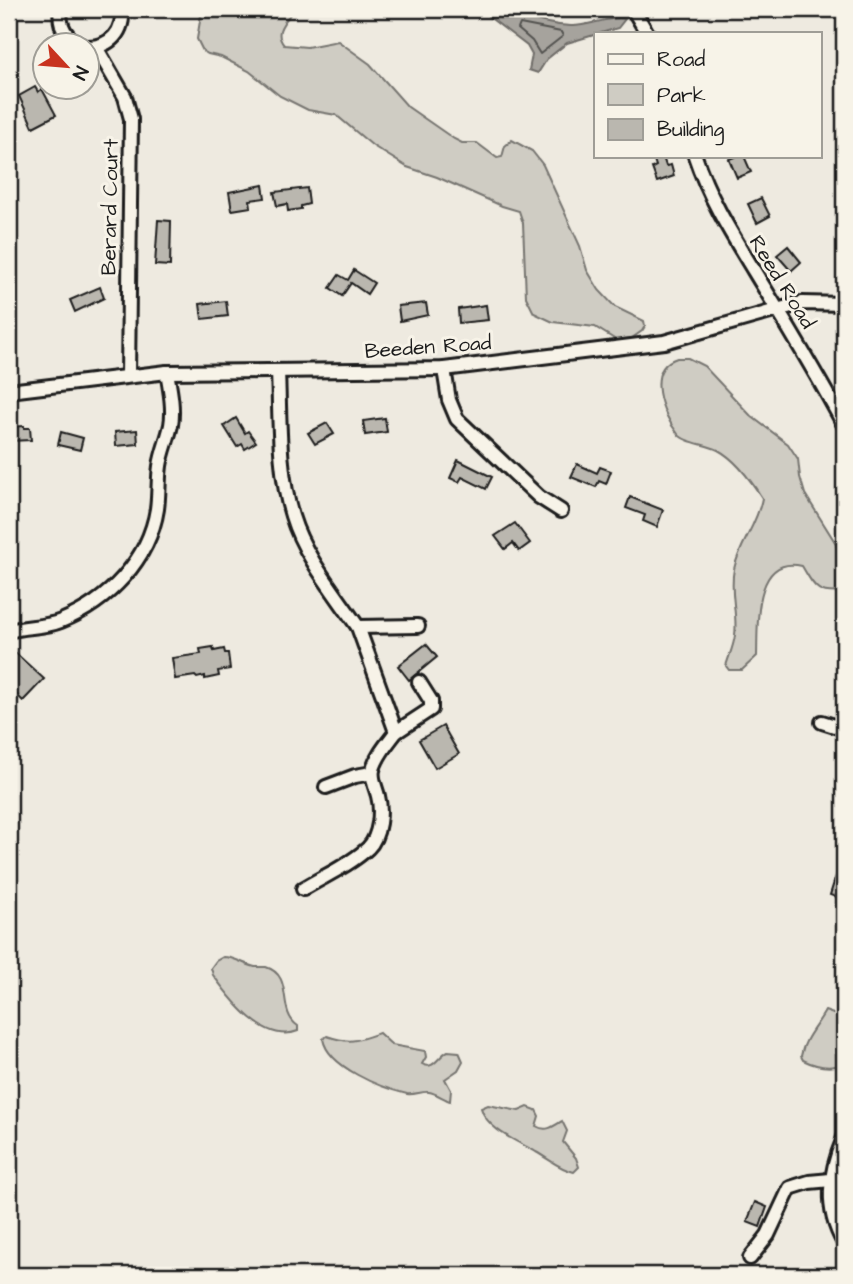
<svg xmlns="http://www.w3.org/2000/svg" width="853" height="1284" viewBox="0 0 853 1284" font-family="'Architects Daughter',sans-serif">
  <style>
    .green { fill: #cfccc3; stroke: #767470; stroke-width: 2 }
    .water { fill: #a6a39d; stroke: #6f6d69; stroke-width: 2 }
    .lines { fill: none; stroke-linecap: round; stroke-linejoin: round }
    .shore { stroke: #535250; stroke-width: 2 }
    .building { fill: #bab7af; stroke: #1c1c1c; stroke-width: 2 }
    .minor-casing { stroke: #1c1c1c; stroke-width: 18 }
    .minor { stroke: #f7f3e8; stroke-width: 12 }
    .labels { text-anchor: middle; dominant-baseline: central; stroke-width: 6; stroke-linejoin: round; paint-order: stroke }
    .street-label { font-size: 21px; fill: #1c1c1c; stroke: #f7f3e8 }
  </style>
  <rect width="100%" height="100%" fill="#eeeae0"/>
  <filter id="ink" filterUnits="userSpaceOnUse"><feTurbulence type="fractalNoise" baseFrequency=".0143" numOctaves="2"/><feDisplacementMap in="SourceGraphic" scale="14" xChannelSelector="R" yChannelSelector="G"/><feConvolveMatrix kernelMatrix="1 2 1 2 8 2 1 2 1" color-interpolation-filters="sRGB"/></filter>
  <g filter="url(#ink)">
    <g class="green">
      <path d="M 202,9 L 294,9 C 287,20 272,31 284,45 L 307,47 L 338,41 L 370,64 L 408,107 L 454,139 L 462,143 L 477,143 L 497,158 L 502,157 L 505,146 L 512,140 L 532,151 L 543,165 L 580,246 L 587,270 L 599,290 L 615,307 L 644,321 L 645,326 L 642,331 L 632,338 L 616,340 L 595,327 L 553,322 L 534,313 L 526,297 L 523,223 L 519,211 L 502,206 L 437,177 L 407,167 L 373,146 L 336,115 L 308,110 L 280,96 L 249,71 L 221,57 L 208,54 L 203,51 L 197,39 Z"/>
      <path d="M 677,358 L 688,358 L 704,366 L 751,416 L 788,444 L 798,459 L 800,477 L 805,494 L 835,542 L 844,568 L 844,592 C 817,595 815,588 802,566 C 753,554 758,626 757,656 L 742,670 L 729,670 L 726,666 C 729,656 734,645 735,635 C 738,613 729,592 734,569 C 739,545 758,523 762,498 C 752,482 735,459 718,450 C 706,444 685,443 678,434 C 662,414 644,369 677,358 Z"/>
      <path d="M 223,957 C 235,957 243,964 255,967 C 255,967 265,967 266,967 C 295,976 276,1011 298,1026 L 298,1031 C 264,1045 230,998 213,975 L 211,968 L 216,961 Z"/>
      <path d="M 825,1011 L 844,1018 L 844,1064 C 830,1069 817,1067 803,1060 L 801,1056 C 804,1038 817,1026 825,1011 Z"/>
      <path d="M 379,1033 L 392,1045 L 425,1051 L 426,1057 L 422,1064 C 434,1071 438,1056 448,1051 L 459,1052 L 463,1061 L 458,1070 L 445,1079 L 451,1090 L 450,1101 C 444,1099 436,1093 429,1092 C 422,1091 415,1095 407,1094 C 381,1088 328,1067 323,1039 L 327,1036 C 350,1044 357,1041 379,1033 Z"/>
      <path d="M 488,1105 L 519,1111 L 528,1107 L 536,1110 L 539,1116 L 536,1126 C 546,1132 553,1127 562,1121 L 567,1131 L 563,1142 L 576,1158 L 579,1167 L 574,1172 C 559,1169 549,1159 536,1152 C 517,1141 487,1130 481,1108 Z"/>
    </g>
    <path class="water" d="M 485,9 C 514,9 541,26 571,26 C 587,27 612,15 625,19 L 618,28 L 567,43 L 547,59 L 538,73 L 529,70 L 532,55 L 527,46 L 488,16 Z"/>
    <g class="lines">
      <polygon class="shore" points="520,24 561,32 563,36 540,54 532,41 518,29"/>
    </g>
    <g class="building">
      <polygon points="35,87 38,92 42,89 56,115 33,127 19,96"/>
      <polygon points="737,156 744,156 751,172 737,178 729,159"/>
      <polygon points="663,157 666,166 671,165 674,176 657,182 652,168 656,166 654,160"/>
      <polygon points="263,185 265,198 250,200 251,207 232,210 229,192"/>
      <polygon points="307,188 309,204 301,206 301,209 288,211 287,204 277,206 274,192"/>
      <polygon points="761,198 770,216 757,223 748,204"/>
      <polygon points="158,220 171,221 170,266 155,265"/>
      <polygon points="788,246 801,262 791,271 777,255"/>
      <polygon points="354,270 374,283 367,294 351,283 342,296 330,288 339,275 348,280"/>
      <polygon points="100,287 104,298 75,312 70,300"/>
      <polygon points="226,301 228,316 202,319 200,304"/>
      <polygon points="426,303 428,315 400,321 398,306"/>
      <polygon points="486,305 488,320 459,323 458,309"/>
      <polygon points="236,418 245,433 248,431 256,442 245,449 242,444 237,447 224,426"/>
      <polygon points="385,418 387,432 365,435 363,421"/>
      <polygon points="327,423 334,434 315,444 308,433"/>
      <polygon points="24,426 24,428 30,428 31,440 9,441 9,427"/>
      <polygon points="137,430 138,444 116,446 115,432"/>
      <polygon points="61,432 83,438 80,450 58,445"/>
      <polygon points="458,460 492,477 486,489 462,477 459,482 450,478"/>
      <polygon points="577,464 597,473 600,467 611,471 606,484 599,481 596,487 571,477"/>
      <polygon points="630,497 663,510 657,527 643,521 645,515 626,508"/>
      <polygon points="515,523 530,543 519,551 513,543 505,549 495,536"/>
      <polygon points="426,644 437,657 409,680 398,666"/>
      <polygon points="9,647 44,679 23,701 9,687"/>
      <polygon points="213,647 214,651 224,649 225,653 228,653 230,669 218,671 219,676 205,679 205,676 197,678 195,676 175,679 172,658 201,654 200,649"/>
      <polygon points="443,726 459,754 435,768 419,740"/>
      <polygon points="842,857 844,857 844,900 830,895"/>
      <polygon points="755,1202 767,1207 760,1227 747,1222"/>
    </g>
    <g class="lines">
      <g class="minor-casing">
        <g id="minor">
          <path d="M 61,9 C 58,26 66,38 82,46"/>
          <polyline points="633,9 647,33"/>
          <path d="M 88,47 C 111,47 124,31 122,9"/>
          <polyline points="96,47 125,97 131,119 128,376"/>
          <path d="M 695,156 C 709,198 731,233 754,271 C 785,322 816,372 844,425"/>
          <polyline points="444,369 449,400 457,419 539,497 561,511"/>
          <path d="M 278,371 C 280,419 278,470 292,516 C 304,556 335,593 358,627 L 418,626"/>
          <polyline points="9,391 167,372 444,369 664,342 802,303 844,304"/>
          <polyline points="358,627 396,732 431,709 431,701 419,682"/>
          <path d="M 9,631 C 26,626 44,628 61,621 C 108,602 149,560 157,509 C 159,495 158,480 160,466 C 162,452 168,439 171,425 C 174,408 170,389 167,372"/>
          <polyline points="822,722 844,729"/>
          <polyline points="326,787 355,776 372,773"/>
          <path d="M 303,889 C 324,876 350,865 368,848 C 380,836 382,811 378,796 C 376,788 371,778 373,770 C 376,756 388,743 396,732"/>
          <path d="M 844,1138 C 829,1174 824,1208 844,1243"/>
          <polyline points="750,1258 768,1235 790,1188 809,1182 831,1180"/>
        </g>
      </g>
      <use href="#minor" class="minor"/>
    </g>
  </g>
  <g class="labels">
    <g class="street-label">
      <text transform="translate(110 207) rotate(-89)">Berard Court</text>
      <text transform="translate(782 282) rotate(58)">Reed Road</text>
      <text transform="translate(428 347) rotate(-4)">Beeden Road</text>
    </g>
  </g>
  <rect width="853" height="1284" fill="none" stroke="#f7f3e8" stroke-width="35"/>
  <rect x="18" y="18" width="818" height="1249" fill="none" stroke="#1c1c1c" stroke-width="2.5" filter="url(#ink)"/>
  <rect x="594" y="32" width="228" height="126" fill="#f7f3e8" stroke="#9f9d96" stroke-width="2"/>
  <rect x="608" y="54" width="35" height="10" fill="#f7f3e8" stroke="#9f9d96" stroke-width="2"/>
  <text x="657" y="66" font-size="21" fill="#1c1c1c">Road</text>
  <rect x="608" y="84" width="35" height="21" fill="#cfccc3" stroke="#9f9d96" stroke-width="2"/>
  <text x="657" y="102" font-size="21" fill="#1c1c1c">Park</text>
  <rect x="608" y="119" width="35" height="21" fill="#bab7af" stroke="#9f9d96" stroke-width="2"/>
  <text x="657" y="136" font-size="21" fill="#1c1c1c">Building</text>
  <g transform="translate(66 66) rotate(116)"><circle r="33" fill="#f7f3e8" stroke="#9f9d96" stroke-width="2"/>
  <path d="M0-5L12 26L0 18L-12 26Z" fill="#c8321e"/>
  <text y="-10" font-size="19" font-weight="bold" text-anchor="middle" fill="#1c1c1c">N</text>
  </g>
</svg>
